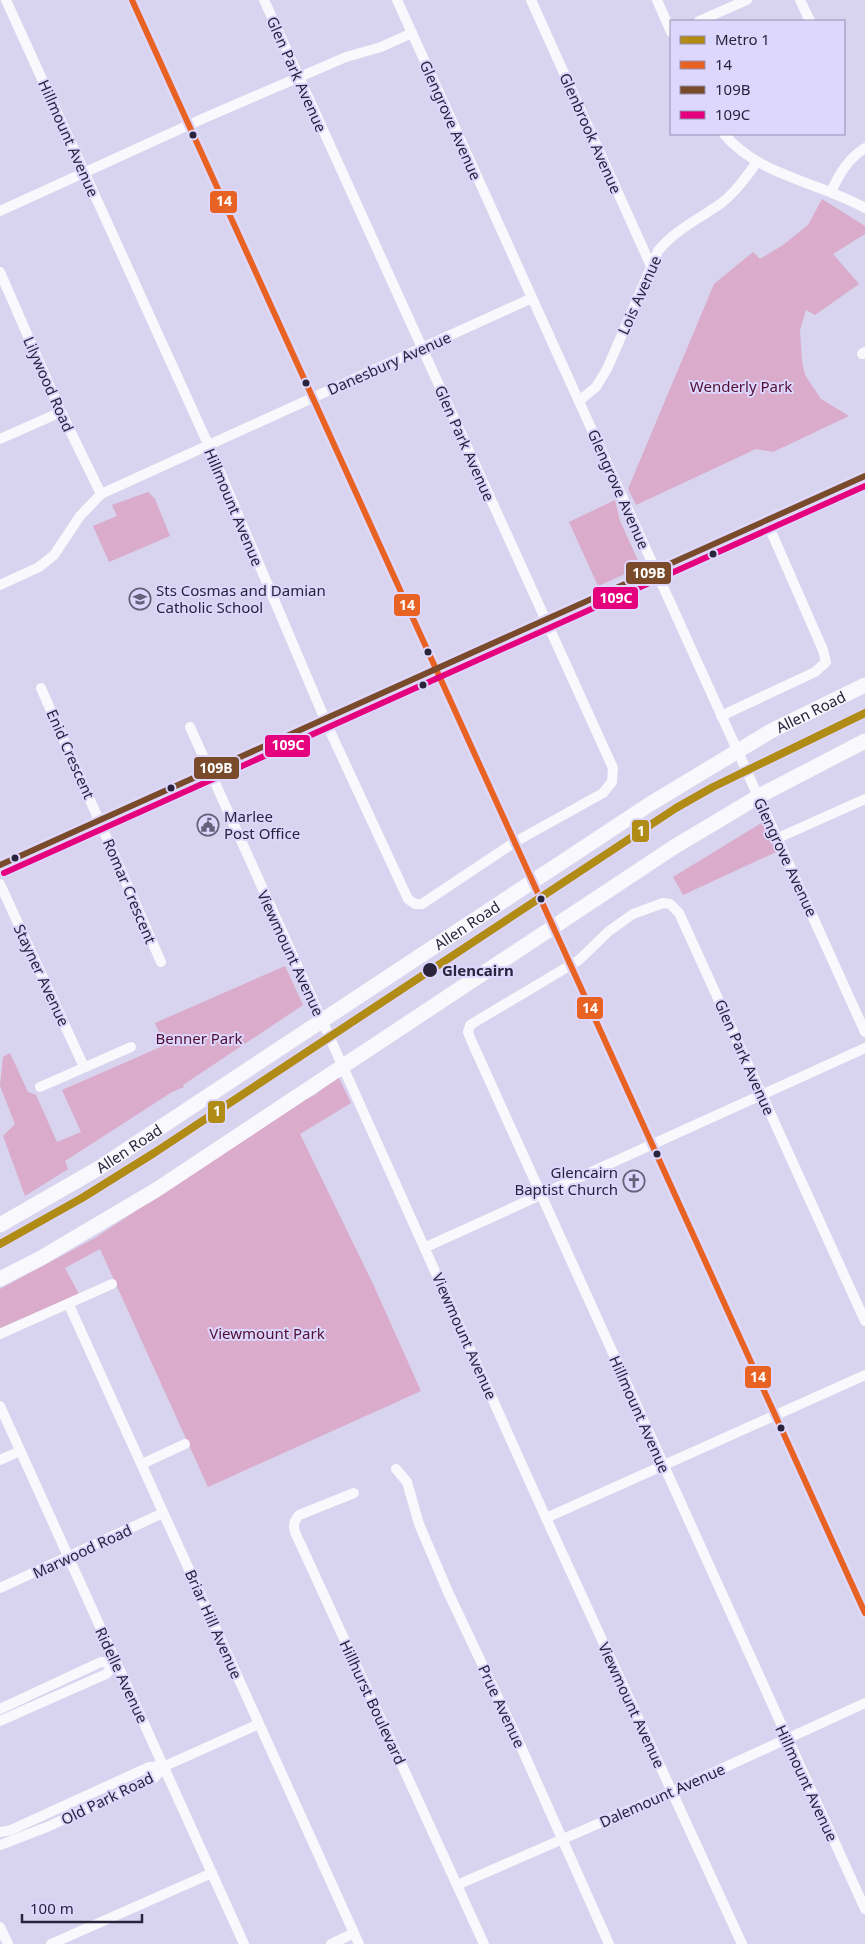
<svg xmlns="http://www.w3.org/2000/svg" width="865" height="1944" viewBox="0 0 865 1944" font-family="'Noto Sans',sans-serif">
  <style>
    .green { fill: #daabca }
    .lines { fill: none; stroke-linecap: round; stroke-linejoin: round }
    .minor { stroke: #f9f8fc; stroke-width: 10 }
    .highway { stroke: #f9f8fc; stroke-width: 15 }
    .bus-1-casing { stroke: #ddd6fd; stroke-width: 10 }
    .bus-2-casing { stroke: #ddd6fd; stroke-width: 10 }
    .bus-3-casing { stroke: #ddd6fd; stroke-width: 10 }
    .bus-1 { stroke: #e86223; stroke-width: 6 }
    .bus-2 { stroke: #7a4b2a; stroke-width: 6 }
    .bus-3 { stroke: #e5007d; stroke-width: 6 }
    .metro-1-casing { stroke: #ddd6fd; stroke-width: 11 }
    .metro-1 { stroke: #b08b15; stroke-width: 8 }
    .bus-dot { fill: #29243c; stroke: #ddd6fd; stroke-width: 2 }
    .labels { text-anchor: middle; dominant-baseline: central; stroke-width: 4; stroke-linejoin: round; paint-order: stroke }
    .street-label { font-size: 15px; fill: #29243c; stroke: #ddd6fd }
    .park-label { font-size: 15px; fill: #510f32; stroke: #ddd6fd }
    .poi-label { font-size: 15px; fill: #29243c; stroke: #ddd6fd; text-anchor: start }
    .stop-label { font-size: 15px; font-weight: bold; fill: #29243c; stroke: #ddd6fd; text-anchor: start }
    .line-badge { stroke: #ddd6fd; stroke-width: 2 }
    .badge-label { font-size: 14px; text-anchor: middle; font-weight: bold; fill: #fff }
  </style>
  <rect width="100%" height="100%" fill="#d8d3ee"/>
  <g class="green">
    <polygon points="822,199 865,226 865,234 833,254 859,284 815,315 806,310 800,330 802,361 805,375 821,399 849,416 773,452 756,449 636,505 628,489 714,284 753,252 760,259 783,245 808,225"/>
    <polygon points="148,492 155,499 170,536 109,562 93,526 117,516 112,505"/>
    <polygon points="615,500 620,521 641,567 598,586 569,522"/>
    <polygon points="763,822 776,852 683,895 673,877"/>
    <polygon points="285,966 303,1005 183,1085 184,1087 172,1092 65,1161 68,1169 25,1196 3,1136 15,1124 0,1086 3,1057 10,1053 28,1092 36,1095 57,1142 81,1132 62,1090 165,1045 155,1023"/>
    <polygon points="338,1076 351,1103 300,1134 373,1284 421,1391 208,1487 100,1249 65,1268 79,1294 0,1328 0,1289 95,1238 302,1101 315,1095"/>
  </g>
  <g class="lines">
    <g class="minor">
      <polyline points="6,0 208,444 329,729 408,899 415,904 422,904 515,842 603,793 612,782 613,768 264,0"/>
      <polyline points="132,0 865,1613"/>
      <polyline points="397,0 865,1032"/>
      <polyline points="531,0 651,266"/>
      <polyline points="657,0 671,32"/>
      <polyline points="800,0 810,21"/>
      <polyline points="699,21 747,0"/>
      <path d="M 724,134 C 759,176 819,182 865,208"/>
      <path d="M 831,192 C 839,174 848,159 865,148"/>
      <polyline points="0,211 202,119 346,57 381,47 412,33"/>
      <polyline points="0,272 61,412 101,494"/>
      <polyline points="862,354 865,352"/>
      <path d="M 579,401 L 596,387 L 607,369 L 658,251 C 675,230 699,219 720,204 C 735,193 746,177 757,162"/>
      <polyline points="0,439 61,412"/>
      <polyline points="0,585 39,567 54,555 80,516 101,494 532,298"/>
      <polyline points="41,688 161,962"/>
      <polyline points="721,716 815,672 826,662 823,650 766,520"/>
      <polyline points="190,727 546,1518 742,1944"/>
      <polyline points="778,838 865,799"/>
      <polyline points="0,865 865,476"/>
      <polyline points="0,884 84,1067"/>
      <polyline points="40,1087 131,1047"/>
      <polyline points="426,1247 865,1048"/>
      <polyline points="69,1305 359,1944"/>
      <polyline points="865,1321 679,913 670,904 663,903 633,914 609,931 579,960 470,1025 468,1032 471,1040 865,1909"/>
      <polyline points="0,1334 112,1284"/>
      <polyline points="0,1406 244,1944"/>
      <polyline points="0,1460 20,1451"/>
      <polyline points="142,1464 185,1444"/>
      <polyline points="396,1469 407,1482 419,1524 448,1592 518,1740 609,1944"/>
      <path d="M 354,1493 L 299,1515 C 289,1526 296,1534 301,1545 L 484,1944"/>
      <polyline points="546,1518 865,1375"/>
      <polyline points="0,1588 163,1513"/>
      <polyline points="0,1709 101,1662 116,1664"/>
      <polyline points="0,1721 106,1674 116,1664"/>
      <polyline points="0,1832 11,1830 149,1767 165,1766 259,1724"/>
      <polyline points="0,1845 47,1827 154,1778 165,1766"/>
      <polyline points="457,1885 671,1792 865,1703"/>
      <polyline points="0,1927 8,1944"/>
      <polyline points="51,1944 212,1873"/>
      <polyline points="331,1944 354,1933"/>
    </g>
    <g class="highway">
      <path id="s1" d="M 0,1225 L 99,1168 L 650,804 L 771,731 L 865,685"/>
      <polyline points="0,1279 41,1258 156,1190 674,847 761,795 865,741"/>
    </g>
    <g class="bus-1-casing">
      <polyline id="bus-1" points="132,0 865,1613"/>
    </g>
    <g class="bus-2-casing">
      <polyline id="bus-2" points="0,865 865,476"/>
    </g>
    <g class="bus-3-casing">
      <polyline id="bus-3" points="4,873 865,486"/>
    </g>
    <use href="#bus-1" class="bus-1"/>
    <use href="#bus-2" class="bus-2"/>
    <use href="#bus-3" class="bus-3"/>
    <g class="metro-1-casing">
      <polyline id="metro-1" points="0,1244 82,1198 154,1153 676,808 713,787 865,713"/>
    </g>
    <use href="#metro-1" class="metro-1"/>
  </g>
  <defs>
    <g id="school-ring" transform="scale(1.125)"><circle r="9.5" fill="#ddd6fd" stroke="#66617a" stroke-width="1.5"/><path d="M0-5L7-2L0 1L-7-2ZM-4 1L0 2.5L4 1V4Q0 6-4 4Z" fill="#66617a"/></g>
    <g id="civic-ring" transform="scale(1.125)"><circle r="9.5" fill="#ddd6fd" stroke="#66617a" stroke-width="1.5"/><path d="M-.6-6.5H3V-4.5H.6V-3L4-1V1h2V6H-6V1h2V-1L-.6-3ZM-1.2 2.5V6h2.4V2.5Z" fill="#66617a"/></g>
    <g id="church-ring" transform="scale(1.125)"><circle r="9.5" fill="#ddd6fd" stroke="#66617a" stroke-width="1.5"/><path d="M-1.2-6h2.4v3.5h3.3v2.4h-3.3V6h-2.4V-.1h-3.3v-2.4h3.3Z" fill="#66617a"/></g>
  </defs>
  <g fill-rule="evenodd">
    <use href="#school-ring" x="140" y="599"/>
    <use href="#civic-ring" x="208" y="825"/>
    <use href="#church-ring" x="634" y="1181"/>
  </g>
  <g class="bus-dot">
    <circle cx="193" cy="135" r="4.5"/>
    <circle cx="306" cy="383" r="4.5"/>
    <circle cx="713" cy="554" r="4.5"/>
    <circle cx="428" cy="652" r="4.5"/>
    <circle cx="423" cy="685" r="4.5"/>
    <circle cx="171" cy="788" r="4.5"/>
    <circle cx="15" cy="858" r="4.5"/>
    <circle cx="541" cy="899" r="4.5"/>
    <circle cx="430" cy="970" r="8"/>
    <circle cx="657" cy="1154" r="4.5"/>
    <circle cx="781" cy="1428" r="4.5"/>
  </g>
  <g class="labels">
    <g class="street-label">
      <text transform="translate(297 74) rotate(66)">Glen Park Avenue</text>
      <text transform="translate(451 120) rotate(66)">Glengrove Avenue</text>
      <text transform="translate(591 133) rotate(66)">Glenbrook Avenue</text>
      <text transform="translate(69 138) rotate(66)">Hillmount Avenue</text>
      <text transform="translate(639 295) rotate(-66)">Lois Avenue</text>
      <text transform="translate(389 363) rotate(-24)">Danesbury Avenue</text>
      <text transform="translate(49 384) rotate(66)">Lilywood Road</text>
      <text transform="translate(465 443) rotate(66)">Glen Park Avenue</text>
      <text transform="translate(619 489) rotate(66)">Glengrove Avenue</text>
      <text transform="translate(234 507) rotate(67)">Hillmount Avenue</text>
      <text stroke="none"><textPath href="#s1" startOffset="960">Allen Road</textPath></text>
      <text transform="translate(71 754) rotate(66)">Enid Crescent</text>
      <text transform="translate(786 857) rotate(65)">Glengrove Avenue</text>
      <text transform="translate(130 891) rotate(67)">Romar Crescent</text>
      <text stroke="none"><textPath href="#s1" startOffset="555">Allen Road</textPath></text>
      <text transform="translate(291 953) rotate(65)">Viewmount Avenue</text>
      <text transform="translate(42 975) rotate(65)">Stayner Avenue</text>
      <text transform="translate(745 1057) rotate(66)">Glen Park Avenue</text>
      <text stroke="none"><textPath href="#s1" startOffset="150">Allen Road</textPath></text>
      <text transform="translate(465 1336) rotate(66)">Viewmount Avenue</text>
      <text transform="translate(640 1414) rotate(66)">Hillmount Avenue</text>
      <text transform="translate(82 1551) rotate(-25)">Marwood Road</text>
      <text transform="translate(214 1624) rotate(66)">Briar Hill Avenue</text>
      <text transform="translate(122 1675) rotate(65)">Ridelle Avenue</text>
      <text transform="translate(373 1702) rotate(65)">Hillhurst Boulevard</text>
      <text transform="translate(632 1705) rotate(65)">Viewmount Avenue</text>
      <text transform="translate(502 1706) rotate(65)">Prue Avenue</text>
      <text transform="translate(807 1783) rotate(65)">Hillmount Avenue</text>
      <text transform="translate(662 1795) rotate(-24)">Dalemount Avenue</text>
      <text transform="translate(107 1798) rotate(-26)">Old Park Road</text>
    </g>
    <g class="park-label">
      <text x="741" y="386">Wenderly Park</text>
      <text x="199" y="1038">Benner Park</text>
      <text x="267" y="1333">Viewmount Park</text>
    </g>
    <g class="poi-label">
      <text x="156" y="590">Sts Cosmas and Damian<tspan x="156" dy="17">Catholic School</tspan></text>
      <text x="224" y="816">Marlee<tspan x="224" dy="17">Post Office</tspan></text>
      <text x="618" y="1172" text-anchor="end">Glencairn<tspan x="618" dy="17">Baptist Church</tspan></text>
    </g>
    <g class="stop-label">
      <text x="442" y="970">Glencairn</text>
    </g>
  </g>
  <g class="line-badge">
    <rect x="209" y="190" width="29" height="24" rx="5" fill="#e86223"/>
    <rect x="625" y="561" width="47" height="24" rx="5" fill="#7a4b2a"/>
    <rect x="592" y="586" width="47" height="24" rx="5" fill="#e5007d"/>
    <rect x="393" y="593" width="28" height="24" rx="5" fill="#e86223"/>
    <rect x="264" y="734" width="47" height="24" rx="5" fill="#e5007d"/>
    <rect x="193" y="756" width="47" height="24" rx="5" fill="#7a4b2a"/>
    <rect x="631" y="819" width="19" height="24" rx="5" fill="#b08b15"/>
    <rect x="576" y="996" width="28" height="24" rx="5" fill="#e86223"/>
    <rect x="207" y="1100" width="19" height="24" rx="5" fill="#b08b15"/>
    <rect x="744" y="1365" width="28" height="24" rx="5" fill="#e86223"/>
  </g>
  <g class="badge-label">
    <text x="224" y="206">14</text>
    <text x="649" y="578">109B</text>
    <text x="616" y="603">109C</text>
    <text x="407" y="610">14</text>
    <text x="288" y="750">109C</text>
    <text x="216" y="773">109B</text>
    <text x="641" y="836">1</text>
    <text x="590" y="1013">14</text>
    <text x="217" y="1116">1</text>
    <text x="758" y="1382">14</text>
  </g>
  <rect x="670" y="20" width="175" height="115" fill="#ddd6fd" stroke="#958fb0"/>
  <rect x="680" y="36" width="25" height="8" fill="#b08b15" stroke="#958fb0"/>
  <text x="715" y="45" font-size="15" fill="#29243c">Metro 1</text>
  <rect x="680" y="61" width="25" height="8" fill="#e86223" stroke="#958fb0"/>
  <text x="715" y="70" font-size="15" fill="#29243c">14</text>
  <rect x="680" y="86" width="25" height="8" fill="#7a4b2a" stroke="#958fb0"/>
  <text x="715" y="95" font-size="15" fill="#29243c">109B</text>
  <rect x="680" y="111" width="25" height="8" fill="#e5007d" stroke="#958fb0"/>
  <text x="715" y="120" font-size="15" fill="#29243c">109C</text>
  <path d="M22 1914v8h120v-8" fill="none" stroke="#29243c" stroke-width="2.5"/>
  <text x="30" y="1914" font-size="15" fill="#29243c" stroke="#ddd6fd" stroke-width="4" paint-order="stroke">100 m</text>
</svg>
